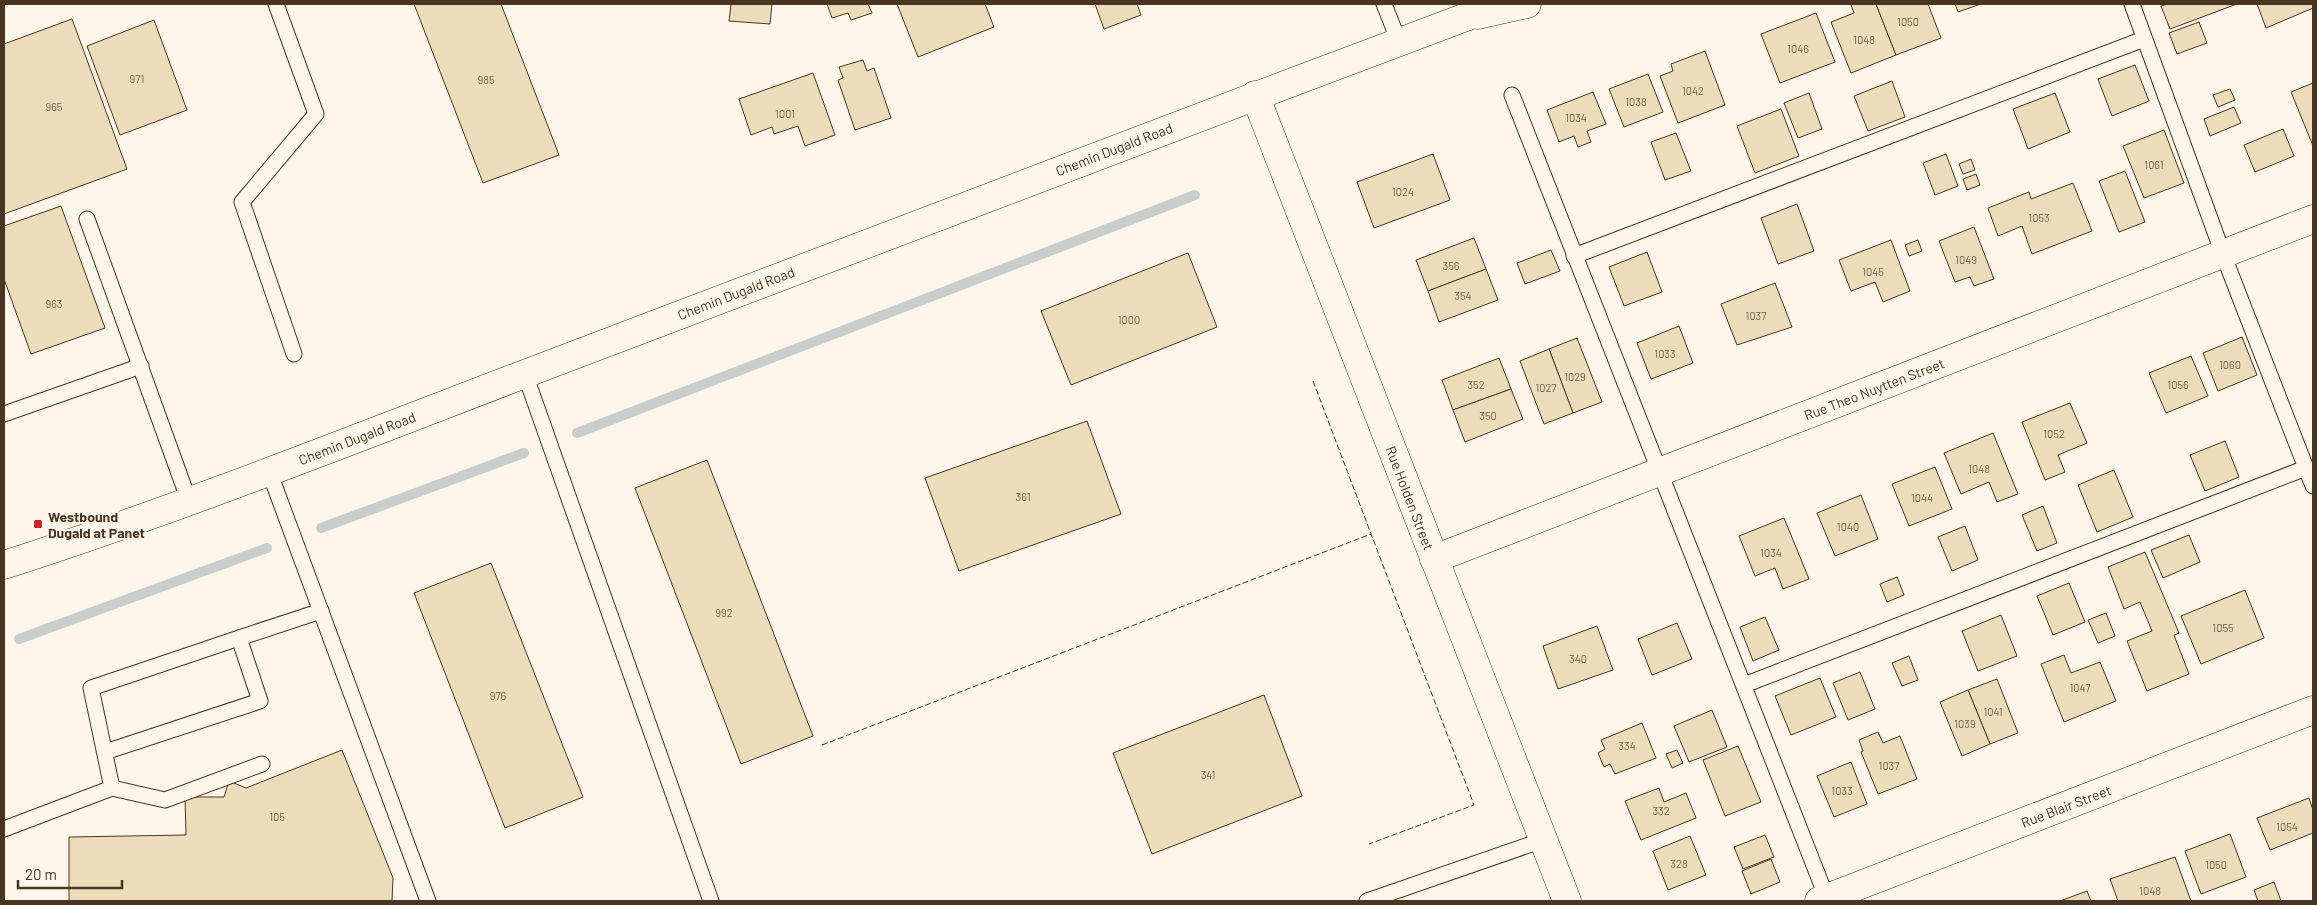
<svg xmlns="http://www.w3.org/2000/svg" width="2317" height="905" viewBox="0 0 2317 905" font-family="Barlow,sans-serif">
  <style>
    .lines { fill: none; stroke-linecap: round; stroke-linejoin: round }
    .stream { stroke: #c9cecd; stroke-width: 10 }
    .building { fill: #ecdcbc; stroke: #4a3520 }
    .lane-casing { stroke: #4a3520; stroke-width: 17 }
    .street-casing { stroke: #4a3520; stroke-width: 29 }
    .secondary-casing { stroke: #4a3520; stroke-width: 29 }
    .lane { stroke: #fbf6e9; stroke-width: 15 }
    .street { stroke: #fbf6e9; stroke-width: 28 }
    .secondary { stroke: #fbf6e9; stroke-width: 28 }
    .fence { stroke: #4a3520; stroke-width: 1; stroke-dasharray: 6 2.5; stroke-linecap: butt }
    .poi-dot { fill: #c62828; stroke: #fbf6e9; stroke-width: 2 }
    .labels { text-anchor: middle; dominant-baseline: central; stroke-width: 4; stroke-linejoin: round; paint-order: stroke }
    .number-label { font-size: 11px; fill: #725f47 }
    .street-label { font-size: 14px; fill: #4a3520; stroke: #fbf6e9 }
    .poi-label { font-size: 14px; font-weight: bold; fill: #4a3520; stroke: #fbf6e9; text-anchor: start }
  </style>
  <rect width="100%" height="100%" fill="#fbf6e9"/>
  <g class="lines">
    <g class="stream">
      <polyline points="577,433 1195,195"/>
      <polyline points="321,528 524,453"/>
      <polyline points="19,639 267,548"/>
    </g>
  </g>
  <g class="building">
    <polygon points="414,4 501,4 559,155 483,183"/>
    <polygon points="731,4 772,4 770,24 729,21"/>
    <polygon points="827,4 868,4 872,13 851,20 848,13 832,18"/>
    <polygon points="897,4 985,4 994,27 918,57"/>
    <polygon points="1095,4 1137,4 1141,15 1104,29"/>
    <polygon points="1854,4 1876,4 1896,55 1851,73 1831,22 1854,13 1851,5"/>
    <polygon points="1876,4 1928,4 1941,38 1896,55"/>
    <polygon points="1955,4 1981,4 1958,12"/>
    <polygon points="2168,4 2237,4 2170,29 2161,6"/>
    <polygon points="2257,4 2313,4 2313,8 2266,28"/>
    <polygon points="1816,13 1835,62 1780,83 1761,34"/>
    <polygon points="72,19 127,169 4,214 4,44"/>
    <polygon points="154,20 187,110 120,135 87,46"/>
    <polygon points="2199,22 2207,43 2177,54 2169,33"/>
    <polygon points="1705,51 1725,105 1678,123 1660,76 1673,71 1671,64"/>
    <polygon points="863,60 867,71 874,68 891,118 855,130 838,80 843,78 839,67"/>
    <polygon points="2135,65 2149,101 2112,116 2098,79"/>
    <polygon points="813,73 835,135 805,146 798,126 774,134 772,127 751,135 739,99"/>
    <polygon points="1648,74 1663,112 1624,127 1609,89"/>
    <polygon points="1892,81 1905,117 1868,131 1854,96"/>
    <polygon points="2313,83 2313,146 2291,92"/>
    <polygon points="2230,89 2235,100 2218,107 2213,95"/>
    <polygon points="1593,92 1606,124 1587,131 1591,142 1578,147 1574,136 1559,142 1547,110"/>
    <polygon points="1809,93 1822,129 1798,138 1784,103"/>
    <polygon points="2055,93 2070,132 2028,149 2013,109"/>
    <polygon points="2234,107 2241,123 2210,136 2204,119"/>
    <polygon points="1781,109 1799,156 1755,173 1737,126"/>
    <polygon points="2283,129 2294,156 2255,172 2244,145"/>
    <polygon points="2164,130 2184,183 2144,198 2123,146"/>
    <polygon points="1676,133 1691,171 1665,180 1651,142"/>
    <polygon points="1433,154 1450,200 1374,228 1357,182"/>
    <polygon points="1946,154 1958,186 1935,195 1923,163"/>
    <polygon points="1971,159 1975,170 1963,174 1959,164"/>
    <polygon points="2125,171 2145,222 2119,232 2099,181"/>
    <polygon points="1976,174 1980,185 1967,190 1963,179"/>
    <polygon points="2073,183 2092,231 2032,254 2022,226 1998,236 1988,208 2029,192 2031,199"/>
    <polygon points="1797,204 1814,251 1778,264 1761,218"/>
    <polygon points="61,206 105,328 31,354 4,279 4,226"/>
    <polygon points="1974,227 1994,279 1974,286 1970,277 1955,282 1939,241"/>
    <polygon points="1474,238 1486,269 1428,291 1416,260"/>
    <polygon points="1891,240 1910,291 1883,302 1875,282 1851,291 1839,260"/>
    <polygon points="1918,240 1922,251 1909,256 1905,245"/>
    <polygon points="1551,250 1560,271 1525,284 1517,263"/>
    <polygon points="1647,252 1662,292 1624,306 1609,267"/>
    <polygon points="1188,253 1217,327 1071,385 1041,311"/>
    <polygon points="1486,269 1498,300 1439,322 1428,291"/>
    <polygon points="1775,283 1792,327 1737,345 1721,304"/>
    <polygon points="1679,326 1693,363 1651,379 1637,343"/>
    <polygon points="2242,337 2257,375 2218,391 2203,353"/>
    <polygon points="1577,338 1602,402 1573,413 1549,349"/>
    <polygon points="1549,349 1573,413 1544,424 1520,361"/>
    <polygon points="2191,356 2208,396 2166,413 2149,373"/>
    <polygon points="1499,358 1511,389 1453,410 1442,380"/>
    <polygon points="1511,389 1523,419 1465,442 1453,410"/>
    <polygon points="2070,403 2087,443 2058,455 2065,472 2045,480 2022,422"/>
    <polygon points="1087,421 1121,514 959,571 925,478"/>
    <polygon points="1993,433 2018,494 1997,502 1989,482 1961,494 1944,453"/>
    <polygon points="2225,441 2239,477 2205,491 2190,455"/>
    <polygon points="707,460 813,736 741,764 635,488"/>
    <polygon points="1935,467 1952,509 1909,526 1892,484"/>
    <polygon points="2114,470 2133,517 2097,532 2078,485"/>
    <polygon points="1861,495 1878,539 1835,556 1817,513"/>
    <polygon points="2043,506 2057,543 2037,551 2022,515"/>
    <polygon points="1784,518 1809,579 1783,589 1775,568 1755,576 1739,536"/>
    <polygon points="1965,526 1978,560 1952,571 1938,537"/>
    <polygon points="2189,535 2200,562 2163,578 2151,550"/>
    <polygon points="2145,552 2179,633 2174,635 2189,674 2147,691 2127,641 2152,631 2140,602 2124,609 2108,567"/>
    <polygon points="491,563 583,797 505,828 414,593"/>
    <polygon points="1897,577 1904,595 1887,602 1880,584"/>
    <polygon points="2069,583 2085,622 2053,635 2037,596"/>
    <polygon points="2245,590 2264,638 2201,664 2181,616"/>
    <polygon points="2106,613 2115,636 2098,643 2088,620"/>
    <polygon points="2001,615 2017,656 1978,671 1962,631"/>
    <polygon points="1765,617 1779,650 1753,661 1740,627"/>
    <polygon points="1677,623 1692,659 1652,675 1638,639"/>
    <polygon points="1597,626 1613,670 1558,689 1543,646"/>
    <polygon points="2064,655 2071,673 2100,662 2116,701 2064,722 2041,664"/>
    <polygon points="1909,656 1918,680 1902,686 1892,663"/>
    <polygon points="1860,672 1875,709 1848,720 1833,683"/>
    <polygon points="1820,678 1836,717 1791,735 1775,696"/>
    <polygon points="1997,679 2018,733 1990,744 1968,690"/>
    <polygon points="1968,690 1990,744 1962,756 1940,702"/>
    <polygon points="1264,695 1302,796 1152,854 1113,753"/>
    <polygon points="1712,710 1727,747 1689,762 1674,726"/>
    <polygon points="1642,723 1656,758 1615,774 1610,764 1604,767 1598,753 1605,749 1601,740"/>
    <polygon points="1878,732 1883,743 1900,736 1917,779 1878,794 1861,752 1863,751 1859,740"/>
    <polygon points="1738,746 1761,802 1725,816 1703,760"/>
    <polygon points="342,750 393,878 392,901 69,901 69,837 186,835 185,797 224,797 229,781 246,788"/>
    <polygon points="1677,750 1683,763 1672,768 1666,754"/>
    <polygon points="1851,762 1867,804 1834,817 1817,776"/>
    <polygon points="1659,788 1664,802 1686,793 1696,818 1641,840 1625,801"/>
    <polygon points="2309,798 2313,810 2313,833 2270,850 2257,818"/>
    <polygon points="2230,834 2246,877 2201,894 2185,851"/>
    <polygon points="1765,835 1774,857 1743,869 1734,847"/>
    <polygon points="1690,836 1706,875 1668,890 1653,851"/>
    <polygon points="2175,857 2191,901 2118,901 2110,879"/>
    <polygon points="1771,859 1780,882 1751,894 1742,871"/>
    <polygon points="2274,882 2281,901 2258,901 2254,890"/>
    <polygon points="2087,891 2091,901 2060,901"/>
  </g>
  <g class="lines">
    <g class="lane-casing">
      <g id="lane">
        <polyline points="276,4 316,114 242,202 294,354"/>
        <polyline points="1384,4 1399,42"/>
        <polyline points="2132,4 2223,254 2313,486"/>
        <polyline points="1512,95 1828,901"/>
        <polyline points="87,219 189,501"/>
        <polyline points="1574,256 2144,39"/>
        <polyline points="525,374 711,901"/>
        <polyline points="4,414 141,366"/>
        <polyline points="269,471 428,901"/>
        <polyline points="239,638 321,611"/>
        <polyline points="1744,685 2306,468"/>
        <polyline points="112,788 165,800 262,764"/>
        <polyline points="4,829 112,788 91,688 239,638 260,701 105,752"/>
        <polyline points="1367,901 1543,840"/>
      </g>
    </g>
    <g class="street-casing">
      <g id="street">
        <polyline points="1255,95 1567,901"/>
        <polyline points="1434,559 2313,219"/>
        <polyline points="1819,901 2313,710"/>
      </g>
    </g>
    <g class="secondary-casing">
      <g id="secondary">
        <polyline points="1477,15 1527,4"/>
        <path d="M 4,565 C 200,502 392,424 585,351 C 879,239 1172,127 1466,17 L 1494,4"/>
      </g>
    </g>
    <use href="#lane" class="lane"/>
    <use href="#street" class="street"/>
    <use href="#secondary" class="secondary"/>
    <g class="fence">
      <polyline points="1313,381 1474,805 1369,844"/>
      <polyline points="822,745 1371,534"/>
    </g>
  </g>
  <rect class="poi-dot" x="33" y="519" width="10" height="10" rx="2.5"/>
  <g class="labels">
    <g class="number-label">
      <text x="1908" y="21">1050</text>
      <text x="1864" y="39">1048</text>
      <text x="1798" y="48">1046</text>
      <text x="137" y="78">971</text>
      <text x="486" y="79">985</text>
      <text x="1693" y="90">1042</text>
      <text x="1636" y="101">1038</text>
      <text x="54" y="106">965</text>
      <text x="785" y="113">1001</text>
      <text x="1576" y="117">1034</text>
      <text x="2154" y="164">1061</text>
      <text x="1403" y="191">1024</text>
      <text x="2039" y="217">1053</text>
      <text x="1966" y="259">1049</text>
      <text x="1451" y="265">356</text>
      <text x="1873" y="271">1045</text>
      <text x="1463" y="295">354</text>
      <text x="54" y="303">963</text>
      <text x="1756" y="315">1037</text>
      <text x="1129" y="319">1000</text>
      <text x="1665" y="353">1033</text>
      <text x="2230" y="364">1060</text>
      <text x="1575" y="376">1029</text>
      <text x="1476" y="384">352</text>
      <text x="2178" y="384">1056</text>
      <text x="1546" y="387">1027</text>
      <text x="1488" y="415">350</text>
      <text x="2054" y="433">1052</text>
      <text x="1979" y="468">1048</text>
      <text x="1023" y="496">361</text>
      <text x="1922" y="497">1044</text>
      <text x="1848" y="526">1040</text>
      <text x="1771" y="552">1034</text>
      <text x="724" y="612">992</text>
      <text x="2223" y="627">1055</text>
      <text x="1578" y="658">340</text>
      <text x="2080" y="687">1047</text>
      <text x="498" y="695">976</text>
      <text x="1993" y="711">1041</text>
      <text x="1965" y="723">1039</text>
      <text x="1627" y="745">334</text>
      <text x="1889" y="765">1037</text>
      <text x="1208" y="774">341</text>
      <text x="1842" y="790">1033</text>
      <text x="1661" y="810">332</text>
      <text x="277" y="816">105</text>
      <text x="2287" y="826">1054</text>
      <text x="1679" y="863">328</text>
      <text x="2216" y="864">1050</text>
      <text x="2150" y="890">1048</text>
    </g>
    <g class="street-label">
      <text transform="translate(1114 149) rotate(-21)">Chemin Dugald Road</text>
      <text transform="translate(736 293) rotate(-21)">Chemin Dugald Road</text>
      <text transform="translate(1874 389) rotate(-21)">Rue Theo Nuytten Street</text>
      <text transform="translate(357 438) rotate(-21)">Chemin Dugald Road</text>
      <text transform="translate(1410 498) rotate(69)">Rue Holden Street</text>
      <text transform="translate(2066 806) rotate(-21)">Rue Blair Street</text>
    </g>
    <g class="poi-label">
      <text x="48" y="516">Westbound<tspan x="48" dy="16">Dugald at Panet</tspan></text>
    </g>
  </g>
  <rect width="2317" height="905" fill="none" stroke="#4a3520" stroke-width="10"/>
  <path d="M18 880v8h104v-8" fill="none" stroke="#4a3520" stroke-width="2.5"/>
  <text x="25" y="880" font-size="15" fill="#4a3520" stroke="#fbf6e9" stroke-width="4" paint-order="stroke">20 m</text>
</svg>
